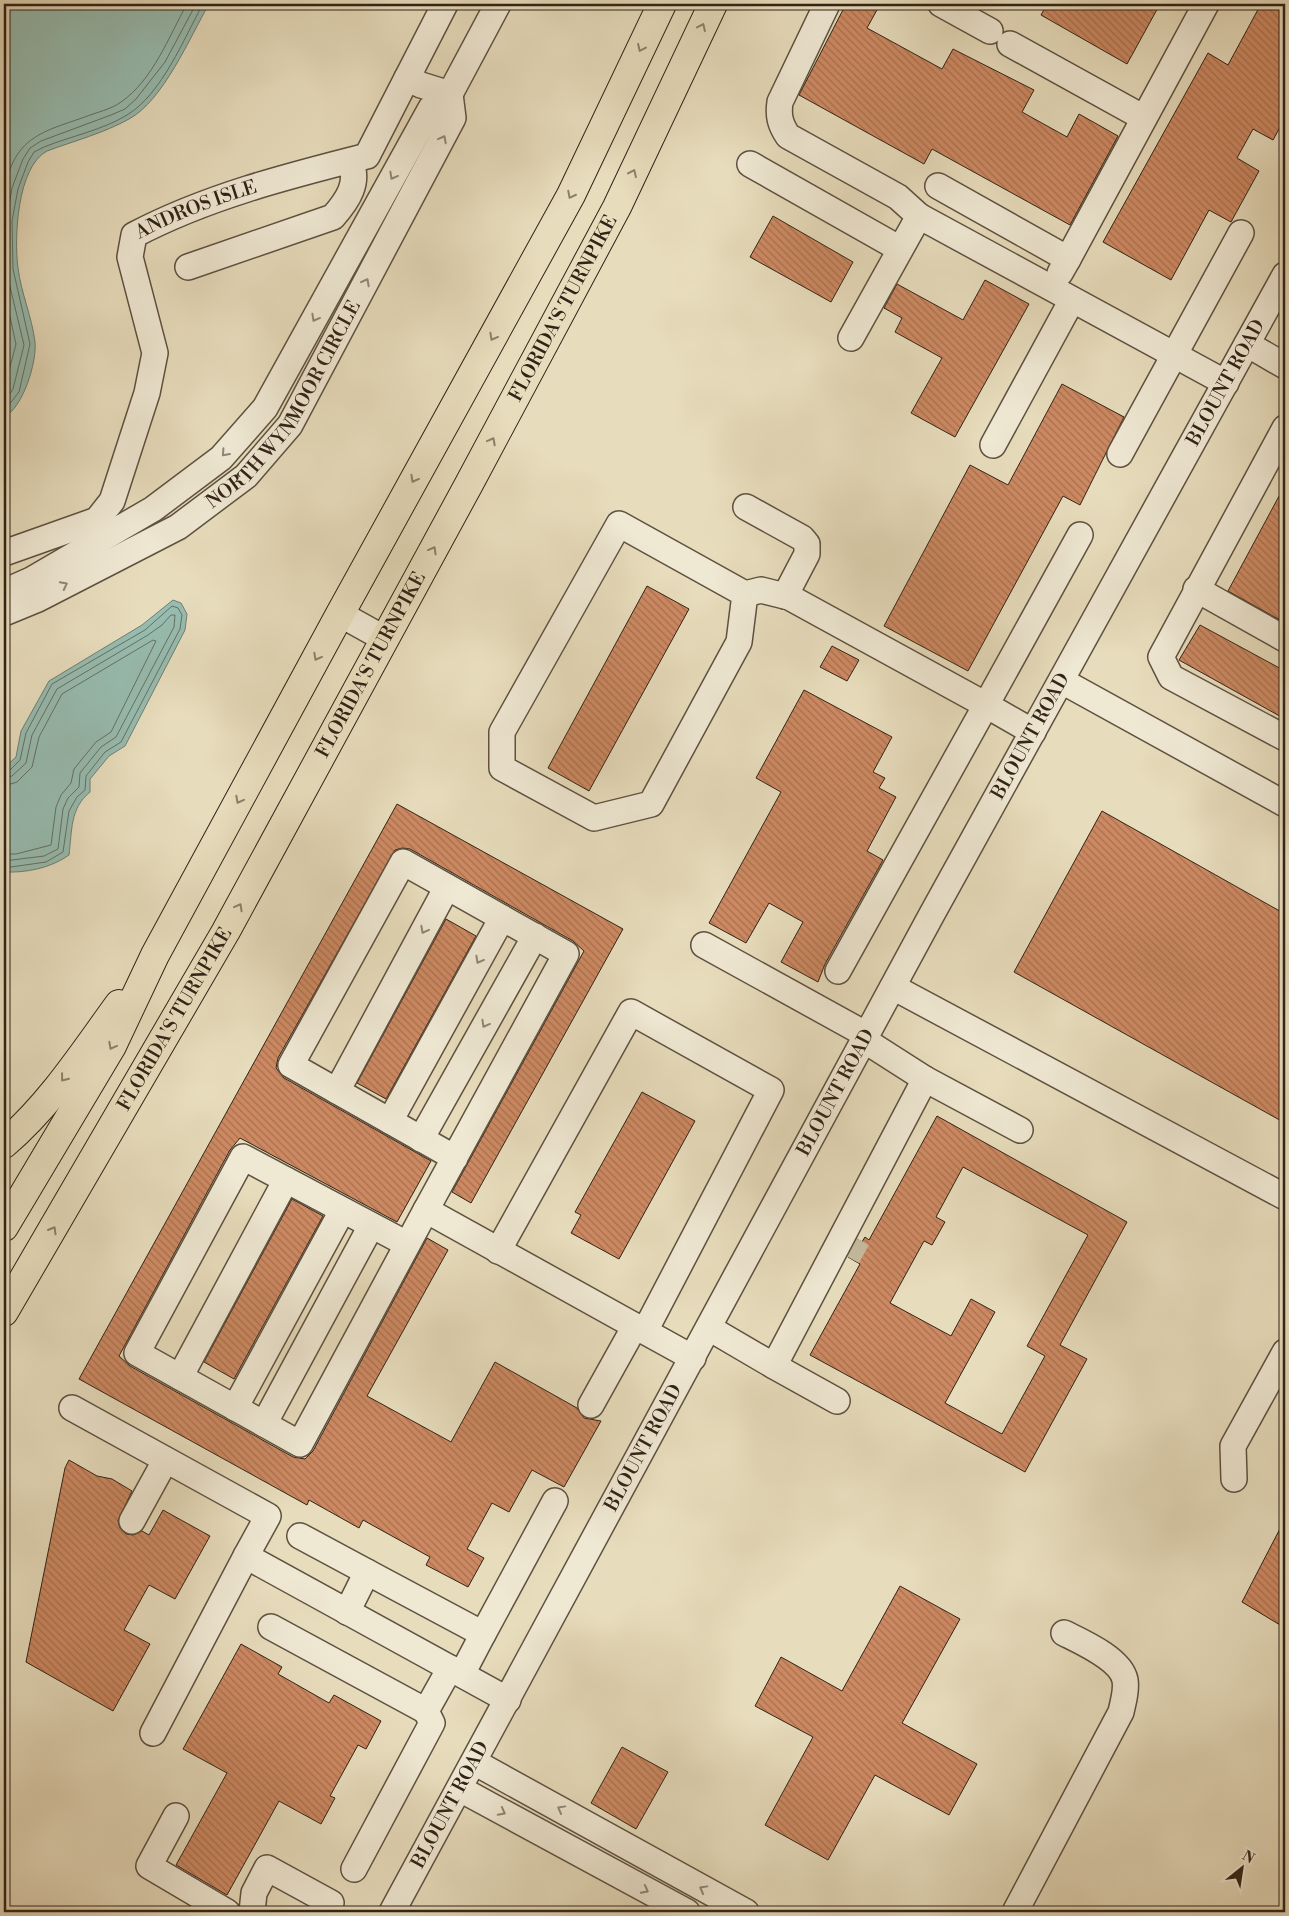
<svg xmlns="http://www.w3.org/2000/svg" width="1289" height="1916" viewBox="0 0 1289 1916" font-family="'Libre Bodoni',serif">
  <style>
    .water { fill: #97bcb0; stroke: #6e7f73 }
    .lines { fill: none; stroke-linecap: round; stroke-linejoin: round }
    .shore { stroke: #647064; stroke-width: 1 }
    .building { fill: url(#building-back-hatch); stroke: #312317; fill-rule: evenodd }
    .minor-tunnel { stroke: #c3b79b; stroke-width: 25; stroke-dasharray: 25 12; stroke-linecap: butt }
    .minor-casing { stroke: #5e5140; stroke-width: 28 }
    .highway-casing { stroke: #312317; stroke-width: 30 }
    .minor { stroke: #efe8d3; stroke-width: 25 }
    .highway { stroke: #e7dcbc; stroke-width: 28 }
    .oneway { stroke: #8c806a }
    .oneway2 { stroke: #908675 }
    .labels { text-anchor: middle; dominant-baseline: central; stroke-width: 4.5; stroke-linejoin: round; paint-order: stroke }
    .street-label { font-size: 19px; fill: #312317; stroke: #efe8d3 }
  </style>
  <defs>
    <pattern id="building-back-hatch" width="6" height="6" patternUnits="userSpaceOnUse" patternTransform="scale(1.25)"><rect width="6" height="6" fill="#cd8962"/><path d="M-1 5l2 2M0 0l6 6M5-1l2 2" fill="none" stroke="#a77050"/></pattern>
  </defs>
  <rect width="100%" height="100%" fill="#e7dcbc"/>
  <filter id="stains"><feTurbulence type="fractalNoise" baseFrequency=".004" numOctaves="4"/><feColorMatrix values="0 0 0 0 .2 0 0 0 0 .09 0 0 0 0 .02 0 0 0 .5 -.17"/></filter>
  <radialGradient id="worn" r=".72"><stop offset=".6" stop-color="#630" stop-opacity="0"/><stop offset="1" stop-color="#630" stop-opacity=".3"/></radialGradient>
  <g class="water">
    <path d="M 10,4 L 209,4 C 190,37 163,101 129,119 C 104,133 74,141 47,151 C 17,167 14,238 18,268 C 21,293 32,317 35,342 C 37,362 23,408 4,417 L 4,17 Z"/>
    <path d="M 173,600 L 181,603 L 187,614 L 185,630 L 125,746 L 109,756 L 90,779 L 90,792 C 70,808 72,831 69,855 C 51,868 26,873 4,872 L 4,768 L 16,757 L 21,731 L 49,681 L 142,625 Z"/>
  </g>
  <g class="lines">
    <g class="shore">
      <path d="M 4,191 C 15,133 45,132 93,114 C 102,111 113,108 121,102 C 153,80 169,36 187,4"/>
      <polyline points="4,290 16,344 4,390"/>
      <polyline points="4,403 13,389 24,345 6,270 6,222 12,188 23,159 30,148 41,141 111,115 125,109 136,99 165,62 196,4"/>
      <path d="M 4,411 L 19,392 L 30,344 L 13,269 L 12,221 L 18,189 L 28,162 L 34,152 L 44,147 C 71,136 103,130 127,115 C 162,94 184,38 203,4"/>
      <polyline points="4,772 9,771 20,760 26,733 52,684 145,630 172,606 178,608 182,615 180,629 121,742 105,752 86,776 85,790 77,797 69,811 63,852 46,862 4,868"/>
      <polyline points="4,778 12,776 26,763 32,735 57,689 148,635 162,625 171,615 175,615 174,627 116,737 101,747 80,773 79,787 68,798 63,809 58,849 44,856 4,861"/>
      <polyline points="4,786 17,782 32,767 39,737 62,694 153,640 156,641 111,732 96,742 74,769 71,783 61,795 56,807 51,845 16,854 4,854"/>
    </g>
  </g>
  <g class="building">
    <polygon points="846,4 871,4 878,8 867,28 942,69 953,49 1034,90 1022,112 1067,137 1079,114 1118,136 1070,225 932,149 924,164 799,95"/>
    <polygon points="1047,4 1160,4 1127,64 1041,15"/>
    <polygon points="1261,4 1285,4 1285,118 1273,140 1253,129 1237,158 1259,171 1231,222 1209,210 1171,280 1103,242 1208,53 1228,65"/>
    <polygon points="773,216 853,262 831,302 750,257"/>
    <polygon points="985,280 1029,304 955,437 911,413 942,358 895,332 902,318 884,308 897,284 963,320"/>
    <polygon points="1062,384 1124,417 1080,505 1063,496 968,671 884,626 970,465 1008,485"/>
    <polygon points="1285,485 1285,611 1280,620 1228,591"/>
    <polygon points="647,586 689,609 589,791 548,768"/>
    <polygon points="1200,625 1285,671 1285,719 1179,660"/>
    <polygon points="832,646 859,660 847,681 820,667"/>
    <polygon points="804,690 892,737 873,772 885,778 879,788 896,797 867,851 883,860 825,964 818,982 781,962 803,922 769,903 746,943 709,923 781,792 756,778"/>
    <polygon points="397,804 623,929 471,1203 452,1192 584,951 573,941 410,849 402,848 395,850 278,1058 276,1068 284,1078 431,1161 397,1222 240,1138 230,1150 119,1356 130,1366 293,1457 305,1459 313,1451 427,1238 448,1250 367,1396 451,1442 495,1362 577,1408 584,1418 601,1421 564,1487 532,1470 509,1512 492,1503 467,1549 484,1558 468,1587 426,1565 430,1557 363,1520 359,1528 309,1500 307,1505 79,1379"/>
    <polygon points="1102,811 1285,914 1285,1123 1014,972"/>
    <polygon points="446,919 476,936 386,1099 357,1083"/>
    <polygon points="642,1092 695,1121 619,1259 571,1233 581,1215 575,1212"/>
    <path d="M 937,1116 L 1127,1222 L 1060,1345 L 1087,1359 L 1025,1472 L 810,1355 L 860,1264 L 848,1257 L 857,1239 L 862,1242 L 865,1237 L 869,1240 ZM 963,1167 L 1088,1235 L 1027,1346 L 1045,1356 L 1002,1434 L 945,1403 L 995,1312 L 971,1299 L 951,1336 L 890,1303 L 924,1241 L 932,1245 L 945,1222 L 936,1217 Z"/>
    <polygon points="292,1199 323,1216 234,1379 204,1362"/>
    <polygon points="69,1460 97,1476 112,1479 132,1491 118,1521 120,1528 126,1534 133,1535 142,1531 149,1535 163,1510 210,1536 175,1599 149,1585 124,1630 150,1644 113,1711 26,1662 65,1468"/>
    <polygon points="1285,1519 1285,1628 1242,1602"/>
    <polygon points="900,1586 960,1619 902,1723 977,1764 949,1815 875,1775 828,1860 765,1825 813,1737 755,1706 781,1657 842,1691"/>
    <polygon points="241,1644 282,1667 278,1674 329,1703 334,1695 381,1721 366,1749 358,1745 330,1796 335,1798 321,1824 279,1801 227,1895 176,1865 227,1773 183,1749"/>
    <polygon points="622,1747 668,1772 636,1829 591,1803"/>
  </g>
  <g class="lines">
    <polyline class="minor-tunnel" points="848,1257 858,1239"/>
    <g class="minor-casing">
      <g id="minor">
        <path d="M 827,4 L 780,102 C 778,116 780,124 788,136 L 898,197 L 919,216"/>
        <polyline points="941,4 990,31"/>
        <polyline points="1010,44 1144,118"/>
        <polyline points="407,78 421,85 450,94"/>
        <polyline points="750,164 900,249"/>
        <polyline points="938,186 1068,259 1060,273"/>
        <polyline points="1068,259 1206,4"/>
        <path d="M 188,267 L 333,217 C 348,200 360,182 350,161"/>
        <polyline points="851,338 919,216 1226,383"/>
        <polyline points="1247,344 1285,366"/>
        <polyline points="1285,428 1161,657 1171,677 1285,738"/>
        <polyline points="993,445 1072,300"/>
        <polyline points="1120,454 1241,233"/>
        <polyline points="746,507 802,538 807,544 807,554 785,596"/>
        <path id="s1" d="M 4,553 L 97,520 L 112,501 L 147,393 L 155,353 L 130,257 L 134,235 C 206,197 288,176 367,156 L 445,4"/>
        <polyline points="1196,589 1285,639"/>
        <polyline points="4,592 31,580 153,509 221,458 265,408 431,108 450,94 498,4"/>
        <polyline points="745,594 739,642 651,804 594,818 502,768 502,732 619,524 745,594 761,590 789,597 986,705 838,971"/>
        <path id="s2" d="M 4,613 L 38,599 L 178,527 L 246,476 L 290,425 L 453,118 L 450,94"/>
        <polyline points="340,614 385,639"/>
        <polyline points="1062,681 1285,804"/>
        <polyline points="1033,732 986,705 1080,535"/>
        <polyline points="704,945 867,1035"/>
        <polyline points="893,987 1285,1197"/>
        <polyline points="864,1040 925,1079"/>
        <polyline points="337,1091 447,887"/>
        <polyline points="390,1121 502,918"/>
        <polyline points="421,1139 535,936"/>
        <polyline points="426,1210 566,954 403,862 291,1065 455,1158"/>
        <polyline points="407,1244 243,1157 137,1353 300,1444 426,1210 635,1326"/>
        <polyline points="498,1251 631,1012 771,1090 645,1331"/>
        <polyline points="709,1328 774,1366"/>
        <polyline points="180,1377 286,1180"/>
        <polyline points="837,1401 774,1366 925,1079 1020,1130"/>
        <polyline points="591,1405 635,1326 693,1358"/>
        <polyline points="72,1408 268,1516 246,1556 508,1700"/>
        <polyline points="235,1408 342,1211"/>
        <polyline points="264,1424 371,1226"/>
        <polyline points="1234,1479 1233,1446 1285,1352"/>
        <polyline points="132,1521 165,1461"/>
        <polyline points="300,1536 367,1572 347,1612"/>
        <polyline points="367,1572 483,1634 462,1674"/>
        <polyline points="271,1627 426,1711 450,1668"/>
        <polyline points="483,1634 555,1501"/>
        <polyline points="153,1733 246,1556"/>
        <polyline points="474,1762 746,1912"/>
        <polyline points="460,1789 687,1912"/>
        <polyline points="176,1816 149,1866 227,1912"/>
        <polyline points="354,1869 432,1723 426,1711"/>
        <polyline points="252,1912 254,1893 267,1868 331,1903"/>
        <path id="s3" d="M 392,1912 L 932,914 L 1285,275"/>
        <path d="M 1015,1912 L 1121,1712 C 1123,1702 1127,1691 1125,1680 C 1121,1659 1082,1642 1064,1633"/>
      </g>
    </g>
    <g class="highway-casing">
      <g id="highway">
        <path d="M 4,1144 C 50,1105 84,1052 119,1004"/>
        <polyline points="4,1227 112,1046 155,955 340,614 571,195 662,4"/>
        <path id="s4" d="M 4,1312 L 226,931 L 469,484 L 617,207 L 713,4"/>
      </g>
    </g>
    <use href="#minor" class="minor"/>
    <use href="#highway" class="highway"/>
  </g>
  <defs><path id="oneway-chevron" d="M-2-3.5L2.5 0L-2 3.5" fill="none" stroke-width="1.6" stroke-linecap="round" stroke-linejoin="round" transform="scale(1.25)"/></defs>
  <g class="oneway">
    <use href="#oneway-chevron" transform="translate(702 27) rotate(-65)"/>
    <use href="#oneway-chevron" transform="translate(641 48) rotate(115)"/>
    <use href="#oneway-chevron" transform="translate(633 173) rotate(-65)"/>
    <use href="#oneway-chevron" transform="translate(571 195) rotate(117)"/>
    <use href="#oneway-chevron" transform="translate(493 337) rotate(119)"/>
    <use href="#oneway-chevron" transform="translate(492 441) rotate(-62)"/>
    <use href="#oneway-chevron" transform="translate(414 479) rotate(119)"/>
    <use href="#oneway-chevron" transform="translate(433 550) rotate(-61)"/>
    <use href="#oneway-chevron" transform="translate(317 657) rotate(118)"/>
    <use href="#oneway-chevron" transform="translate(239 800) rotate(118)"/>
    <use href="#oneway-chevron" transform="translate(239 907) rotate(-61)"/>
    <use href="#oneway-chevron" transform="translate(112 1046) rotate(118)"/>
    <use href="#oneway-chevron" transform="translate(64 1078) rotate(128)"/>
    <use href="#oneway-chevron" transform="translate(53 1230) rotate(-60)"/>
  </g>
  <g class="oneway2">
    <use href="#oneway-chevron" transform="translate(443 139) rotate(-62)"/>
    <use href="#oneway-chevron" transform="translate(393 176) rotate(119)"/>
    <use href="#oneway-chevron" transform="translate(366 282) rotate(-62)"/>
    <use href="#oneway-chevron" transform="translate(315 318) rotate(119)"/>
    <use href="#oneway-chevron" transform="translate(225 453) rotate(132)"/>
    <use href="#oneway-chevron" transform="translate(64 585) rotate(-27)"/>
    <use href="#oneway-chevron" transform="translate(424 930) rotate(118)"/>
    <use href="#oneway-chevron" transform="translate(479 960) rotate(119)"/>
    <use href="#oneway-chevron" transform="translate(485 1024) rotate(119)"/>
    <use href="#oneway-chevron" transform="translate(561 1809) rotate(-151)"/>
    <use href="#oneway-chevron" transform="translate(502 1812) rotate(28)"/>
    <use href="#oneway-chevron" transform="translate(703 1889) rotate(-151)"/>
    <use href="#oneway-chevron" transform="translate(645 1890) rotate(28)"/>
  </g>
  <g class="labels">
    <g class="street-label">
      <text stroke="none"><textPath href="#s1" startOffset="466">ANDROS ISLE</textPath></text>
      <text stroke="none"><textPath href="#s4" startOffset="1149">FLORIDA'S TURNPIKE</textPath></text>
      <text stroke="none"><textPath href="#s3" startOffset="1742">BLOUNT ROAD</textPath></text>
      <text stroke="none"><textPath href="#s2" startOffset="359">NORTH WYNMOOR CIRCLE</textPath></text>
      <text stroke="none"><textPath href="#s4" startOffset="744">FLORIDA'S TURNPIKE</textPath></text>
      <text stroke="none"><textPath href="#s3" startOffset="1338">BLOUNT ROAD</textPath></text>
      <text stroke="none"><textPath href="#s4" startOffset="339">FLORIDA'S TURNPIKE</textPath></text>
      <text stroke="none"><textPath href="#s3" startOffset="932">BLOUNT ROAD</textPath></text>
      <text stroke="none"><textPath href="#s3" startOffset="528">BLOUNT ROAD</textPath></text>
      <text stroke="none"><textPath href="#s3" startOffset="122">BLOUNT ROAD</textPath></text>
    </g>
  </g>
  <rect width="1289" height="1916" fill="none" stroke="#e7dcbc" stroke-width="20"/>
  <rect x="5" y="5" width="1279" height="1906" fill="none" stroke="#312317" stroke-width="2.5"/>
  <rect x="10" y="10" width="1269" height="1896" fill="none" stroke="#312317"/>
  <g transform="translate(1242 1868) rotate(30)" stroke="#efe8d3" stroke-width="4" paint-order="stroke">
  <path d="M0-4L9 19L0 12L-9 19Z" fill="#312317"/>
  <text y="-8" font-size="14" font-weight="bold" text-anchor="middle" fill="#312317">N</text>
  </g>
  <rect width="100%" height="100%" filter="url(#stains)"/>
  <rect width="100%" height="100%" fill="url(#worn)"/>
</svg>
